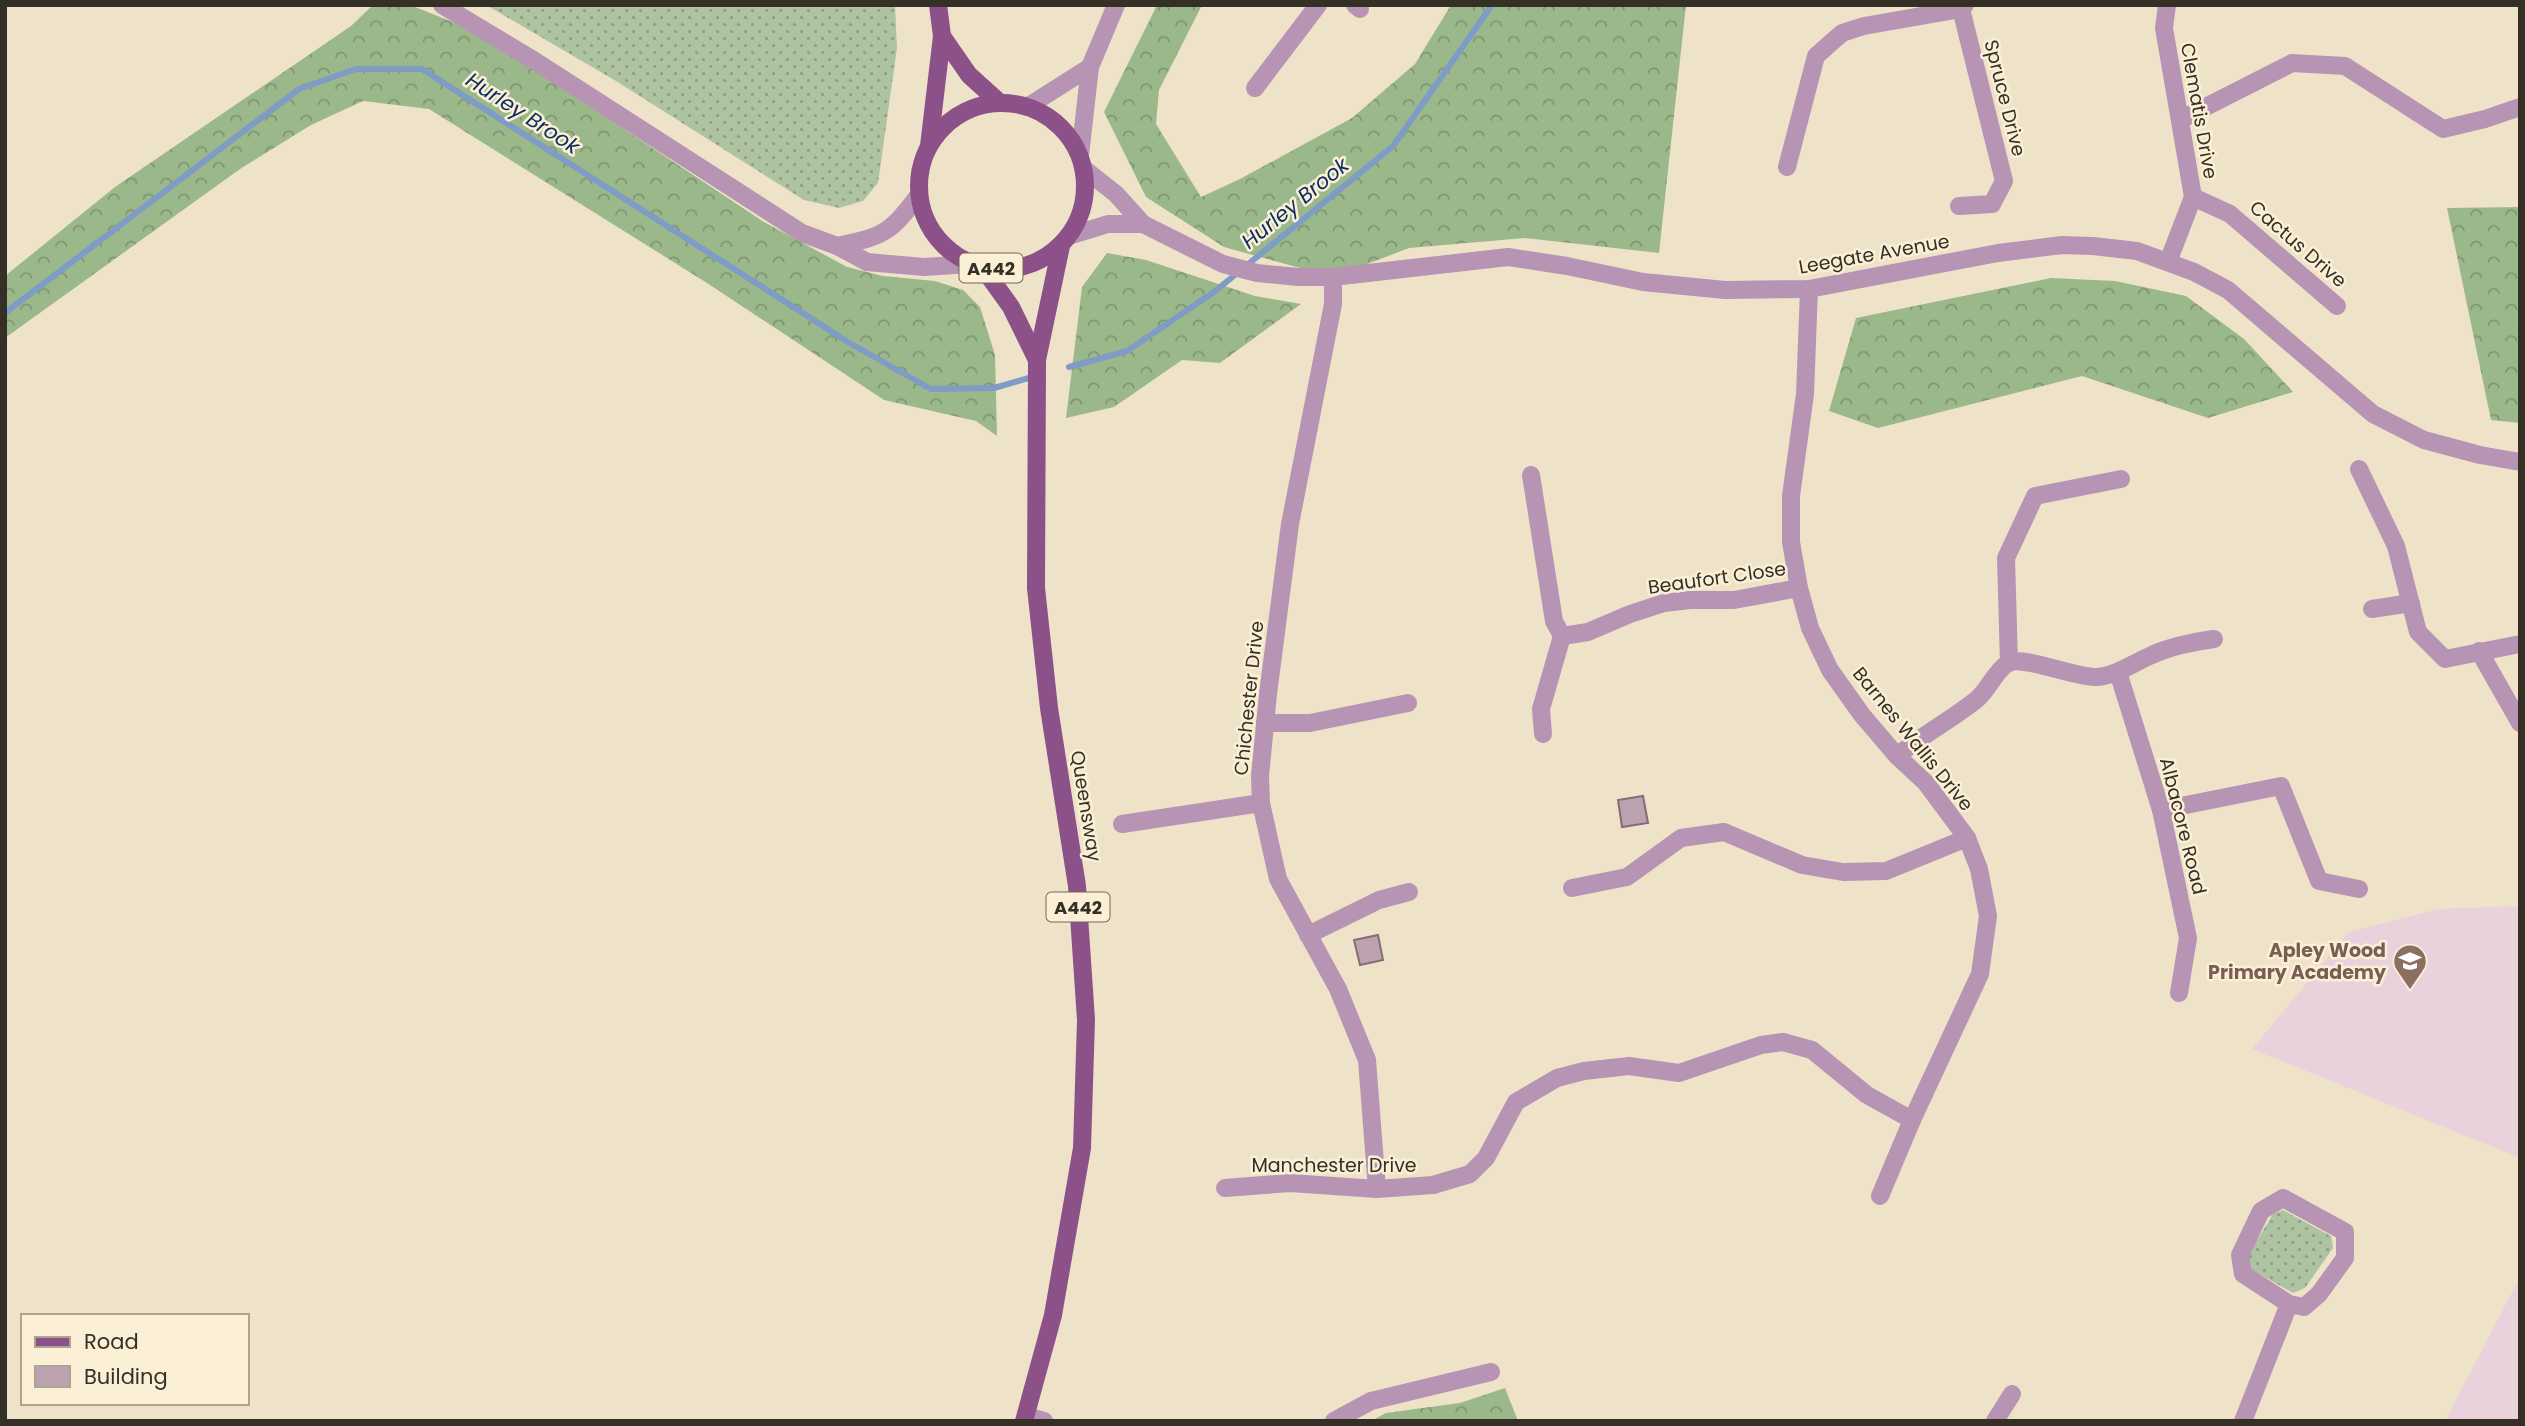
<svg xmlns="http://www.w3.org/2000/svg" width="2525" height="1426" viewBox="0 0 2525 1426" font-family="Poppins,sans-serif">
  <style>
    .education { fill: #ead2dd }
    .grass { fill: url(#grass-dots) }
    .forest { fill: url(#forest-crowns) }
    .lines { fill: none; stroke-linecap: round; stroke-linejoin: round }
    .stream { stroke: #7f9cc6; stroke-width: 6 }
    .building { fill: #bca2b0; stroke: #856c79; stroke-width: 2 }
    .minor { stroke: #b794b4; stroke-width: 18 }
    .major { stroke: #8d5189; stroke-width: 18 }
    .labels { text-anchor: middle; dominant-baseline: central; stroke-width: 5; stroke-linejoin: round; paint-order: stroke }
    .shield { fill: #fbf0d6; stroke: #706a5b; stroke-width: 2 }
    .shield-label { font-size: 18px; font-weight: bold; fill: #353026 }
    .street-label { font-size: 19px; fill: #353026; stroke: #fbf0d6 }
    .education-label { font-size: 19px; font-weight: bold; fill: #785e54; stroke: #fbf0d6; text-anchor: end }
    .water-label { font-size: 21px; font-style: italic; fill: #0a2e63; stroke: #fbf0d6 }
  </style>
  <defs>
    <pattern id="grass-dots" width="8" height="8" patternUnits="userSpaceOnUse" patternTransform="scale(1.75)"><rect width="8" height="8" fill="#adc3a1"/><path d="M2 2h.1M6 6h.1" fill="none" stroke="#8e9f83" stroke-width="1.8" stroke-linecap="round"/></pattern>
    <pattern id="forest-crowns" width="20" height="18" patternUnits="userSpaceOnUse" patternTransform="scale(1.75)"><rect width="20" height="18" fill="#9bb88a"/><path d="M2 6a3 3 0 1 1 6 0M12 15a3 3 0 1 1 6 0" fill="none" stroke="#7f9671"/></pattern>
  </defs>
  <rect width="100%" height="100%" fill="#eee3c9"/>
  <g class="education">
    <polygon points="2520,906 2520,1158 2252,1049 2349,932 2438,909"/>
    <polygon points="2520,1277 2520,1421 2445,1421"/>
  </g>
  <g class="grass">
    <polygon points="486,5 895,5 897,48 878,183 863,201 839,208 804,200 616,81"/>
    <polygon points="2283,1210 2331,1236 2333,1248 2305,1288 2293,1293 2251,1269 2247,1257 2273,1214"/>
  </g>
  <g class="forest">
    <polygon points="373,5 410,5 478,32 764,222 847,267 883,276 935,281 963,290 980,307 995,355 997,436 976,421 884,400 707,283 429,109 363,101 311,125 240,169 5,338 5,276 115,187 351,26"/>
    <polygon points="1157,5 1202,5 1159,90 1156,124 1201,197 1240,179 1352,118 1415,64 1451,5 1686,5 1659,253 1525,238 1409,248 1333,277 1224,247 1146,197 1104,112"/>
    <polygon points="2520,207 2520,423 2491,420 2447,208"/>
    <polygon points="1107,253 1146,260 1255,296 1301,304 1220,363 1182,360 1114,407 1066,418 1082,287"/>
    <polygon points="2051,278 2115,281 2186,296 2244,339 2293,392 2208,418 2082,376 1878,428 1829,411 1856,318"/>
    <polygon points="1505,1388 1518,1421 1371,1421 1386,1413 1460,1403"/>
  </g>
  <g class="lines">
    <g class="stream">
      <polyline points="5,313 299,89 356,69 422,69 848,342 931,389 994,388 1036,376"/>
      <polyline points="1069,367 1127,351 1214,292 1393,146 1492,5"/>
    </g>
  </g>
  <g class="building">
    <polygon points="1643,796 1648,823 1622,827 1618,800"/>
    <polygon points="1378,935 1383,960 1360,965 1354,940"/>
  </g>
  <g class="lines">
    <g class="minor">
      <polyline points="442,5 535,61 802,233 837,246 867,262 924,267 970,264"/>
      <polyline points="1355,5 1360,9"/>
      <polyline points="2167,5 2164,28 2193,197 2168,262"/>
      <polyline points="1255,88 1318,5"/>
      <polyline points="1027,107 1090,67"/>
      <polyline points="2180,120 2292,63 2345,66 2443,129 2485,119 2520,107"/>
      <polyline points="1080,155 1090,67 1116,5"/>
      <polyline points="1787,167 1816,56 1842,33 1864,26 1961,9 1965,5"/>
      <polyline points="1083,168 1116,194 1143,224 1223,264 1257,273 1298,277 1333,277 1508,257 1567,266 1643,282 1725,290 1809,289 1998,253 2062,245 2093,246 2137,251 2194,272 2228,290 2373,414 2424,440 2480,455 2520,462"/>
      <polyline points="2193,197 2230,214 2337,306"/>
      <polyline points="1959,206 1992,204 2004,181 1961,9"/>
      <polyline points="1069,236 1108,224 1143,224"/>
      <path d="M 837,246 C 884,236 889,234 919,195"/>
      <polyline points="1333,277 1333,304 1290,524 1268,694 1260,776 1261,803 1278,879 1338,989 1367,1060 1377,1189"/>
      <polyline points="1809,289 1805,394 1791,496 1791,542 1799,588 1810,628 1830,670 1862,715 1897,756 1926,783 1967,838 1979,869 1988,916 1980,974 1912,1120 1880,1196"/>
      <polyline points="2359,469 2396,546 2418,632 2445,659 2520,644"/>
      <polyline points="1531,475 1554,621 1562,636 1588,632 1630,614 1664,603 1690,600 1734,600 1799,588"/>
      <polyline points="2372,609 2411,603"/>
      <polyline points="2479,651 2520,723"/>
      <polyline points="2009,663 2006,558 2035,496 2121,479"/>
      <polyline points="2118,672 2161,810 2188,938 2179,993"/>
      <polyline points="1265,723 1310,723 1408,703"/>
      <polyline points="1543,734 1541,709 1562,636"/>
      <path d="M 1897,756 C 1922,735 1951,720 1976,700 C 1989,690 1994,672 2008,663 C 2023,655 2076,678 2097,677 C 2116,676 2135,662 2152,655 C 2171,646 2193,642 2214,639"/>
      <polyline points="2161,810 2281,786 2319,881 2359,889"/>
      <polyline points="1122,824 1261,803"/>
      <polyline points="1572,888 1627,877 1681,838 1724,832 1802,865 1843,872 1886,871 1967,838"/>
      <polyline points="1308,935 1379,900 1409,892"/>
      <polyline points="1225,1188 1290,1183 1377,1189 1433,1185 1470,1174 1486,1158 1516,1102 1557,1078 1584,1071 1629,1066 1679,1073 1761,1045 1783,1042 1812,1050 1867,1095 1912,1120"/>
      <polygon points="2283,1198 2345,1232 2345,1258 2319,1294 2304,1307 2289,1304 2243,1274 2240,1255 2261,1211"/>
      <polyline points="1026,1416 1044,1421"/>
      <polyline points="1334,1421 1371,1401 1491,1372"/>
      <polyline points="1995,1421 2012,1394"/>
      <polyline points="2243,1421 2289,1304"/>
    </g>
    <g class="major">
      <polyline points="942,36 969,75 1000,103"/>
      <circle cx="1002" cy="186" r="83"/>
      <polyline points="929,146 942,36 938,5"/>
      <polyline points="983,268 1011,307 1037,360"/>
      <polyline points="1024,1421 1053,1315 1082,1148 1086,1020 1077,886 1049,708 1036,588 1037,360 1061,246"/>
    </g>
  </g>
  <defs>
    <g id="school-pin" transform="scale(1.75)"><path d="M0 17L-7.5 6A9.5 9.5 0 1 1 7.5 6Z" fill="#8d6e63" stroke="#fbf0d6"/><path d="M0-5L7-2L0 1L-7-2ZM-4 1L0 2.5L4 1V4Q0 6-4 4Z" fill="#fff"/></g>
  </defs>
  <g fill-rule="evenodd">
    <use href="#school-pin" x="2410" y="961"/>
  </g>
  <g class="labels">
    <g class="shield">
      <rect x="959.5" y="253.5" width="63" height="29" rx="5"/>
      <rect x="1046.5" y="892.5" width="63" height="29" rx="5"/>
    </g>
    <g class="shield-label">
      <text x="991" y="268">A442</text>
      <text x="1078" y="907">A442</text>
    </g>
    <g class="street-label">
      <text transform="translate(2005 98) rotate(76)">Spruce Drive</text>
      <text transform="translate(2199 111) rotate(80)">Clematis Drive</text>
      <text transform="translate(2298 244) rotate(41)">Cactus Drive</text>
      <text transform="translate(1874 254) rotate(-10)">Leegate Avenue</text>
      <text transform="translate(1717 578) rotate(-8)">Beaufort Close</text>
      <text transform="translate(1249 698) rotate(-84)">Chichester Drive</text>
      <text transform="translate(1913 739) rotate(51)">Barnes Wallis Drive</text>
      <text transform="translate(1086 806) rotate(81)">Queensway</text>
      <text transform="translate(2183 826) rotate(76)">Albacore Road</text>
      <text x="1334" y="1165">Manchester Drive</text>
    </g>
    <g class="education-label">
      <text x="2386" y="950">Apley Wood<tspan x="2386" dy="22">Primary Academy</tspan></text>
    </g>
    <g class="water-label">
      <text transform="translate(523 113) rotate(33)">Hurley Brook</text>
      <text transform="translate(1295 203) rotate(-39)">Hurley Brook</text>
    </g>
  </g>
  <rect width="2525" height="1426" fill="none" stroke="#353026" stroke-width="14"/>
  <rect x="21" y="1314" width="228" height="91" fill="#fbf0d6" stroke="#aca390" stroke-width="2"/>
  <rect x="35" y="1337" width="35" height="10" fill="#8d5189" stroke="#aca390" stroke-width="2"/>
  <text x="84" y="1349" font-size="21" fill="#353026">Road</text>
  <rect x="35" y="1366" width="35" height="21" fill="#bca2b0" stroke="#aca390" stroke-width="2"/>
  <text x="84" y="1384" font-size="21" fill="#353026">Building</text>
</svg>
